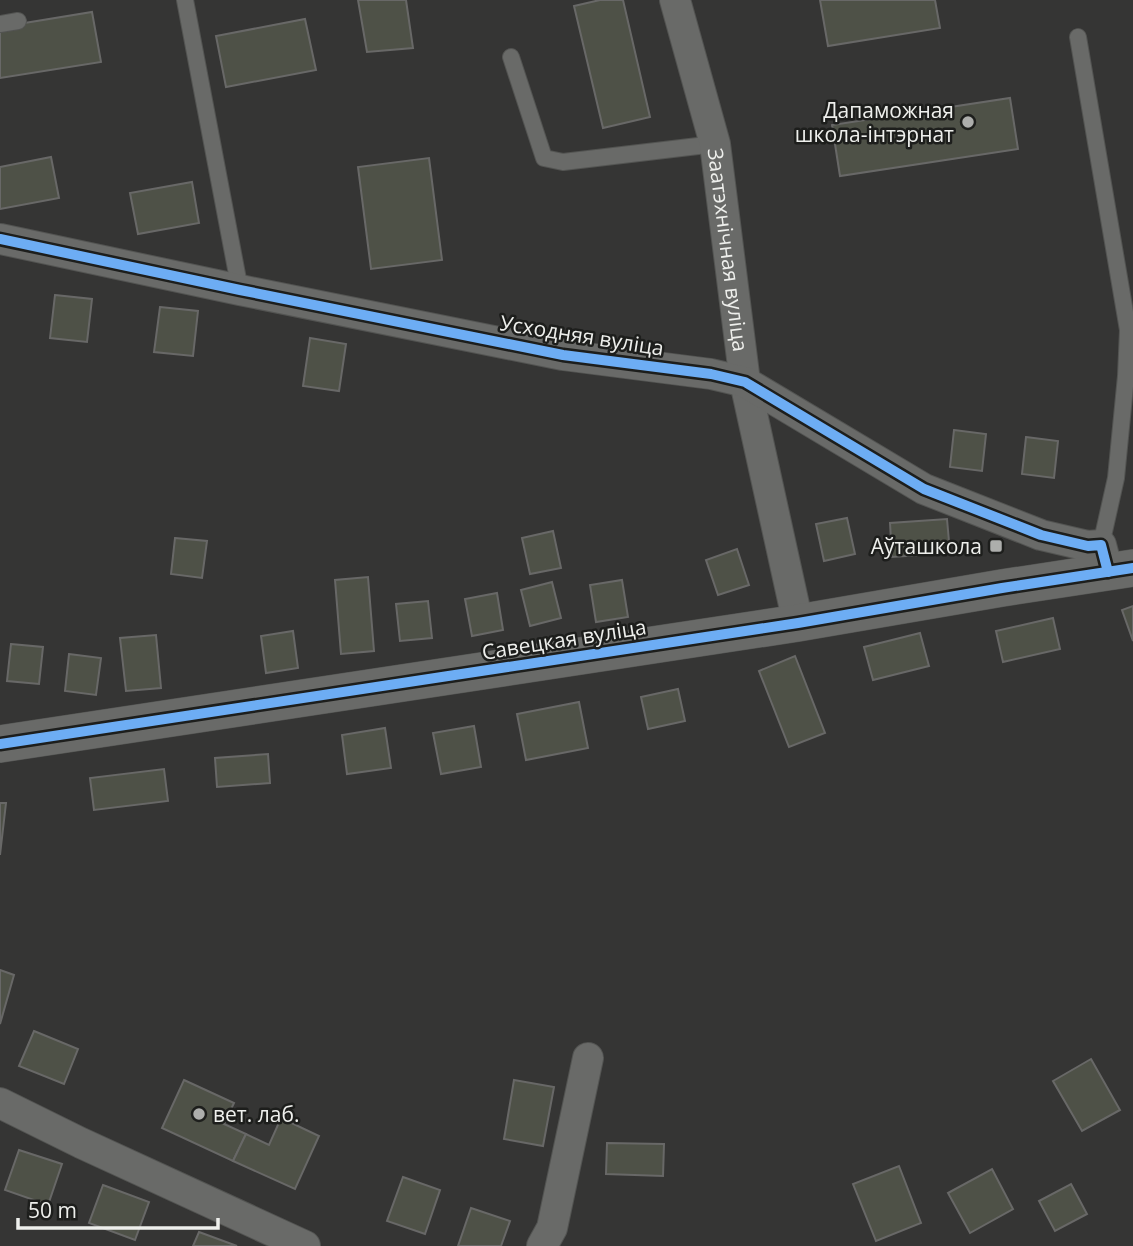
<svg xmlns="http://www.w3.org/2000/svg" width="1133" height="1246" viewBox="0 0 1133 1246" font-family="'Open Sans',sans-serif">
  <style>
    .building { fill: #4e5147; stroke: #686867; stroke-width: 2 }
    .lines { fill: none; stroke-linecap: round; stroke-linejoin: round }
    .service-casing { stroke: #535452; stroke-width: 18 }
    .minor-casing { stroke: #535452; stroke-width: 32 }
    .tertiary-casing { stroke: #535452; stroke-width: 38 }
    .service { stroke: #696a68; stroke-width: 16 }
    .minor { stroke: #696a68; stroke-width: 30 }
    .tertiary { stroke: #696a68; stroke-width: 37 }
    .cycleway-casing { stroke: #1d1e1c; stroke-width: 15 }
    .cycleway { stroke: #6dadf4; stroke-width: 10 }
    .poi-dot { fill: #adaeac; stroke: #1d1e1c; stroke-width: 2.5 }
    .labels { text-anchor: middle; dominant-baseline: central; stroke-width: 5; stroke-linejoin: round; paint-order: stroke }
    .poi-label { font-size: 21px; fill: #eeefec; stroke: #1d1e1c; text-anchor: end }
    .street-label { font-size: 21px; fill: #eeefec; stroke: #1d1e1c }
  </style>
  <rect width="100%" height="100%" fill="#353534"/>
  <g class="building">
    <polygon points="358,0 406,0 413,48 367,52"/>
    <polygon points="600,0 623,0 650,117 603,128 574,6"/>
    <polygon points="820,0 935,0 940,28 828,46"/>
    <polygon points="92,12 101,62 0,78 0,27"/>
    <polygon points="305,19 316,70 226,87 216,36"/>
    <polygon points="1010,98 1018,149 840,176 832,125"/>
    <polygon points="51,157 59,198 0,209 0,167"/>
    <polygon points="429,158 442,260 371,269 358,167"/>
    <polygon points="192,182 199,223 138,234 130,193"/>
    <polygon points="55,295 92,299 87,342 50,338"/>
    <polygon points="160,307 198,311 193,356 154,352"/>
    <polygon points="310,338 346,344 339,391 303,386"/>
    <polygon points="954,430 986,434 982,471 950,467"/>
    <polygon points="1026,437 1058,441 1054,478 1022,474"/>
    <polygon points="847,518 855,554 824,561 816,524"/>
    <polygon points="947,519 950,553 892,557 890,523"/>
    <polygon points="553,531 561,568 530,574 522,538"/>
    <polygon points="175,538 207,541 202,578 171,574"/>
    <polygon points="737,549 749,585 718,595 706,560"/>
    <polygon points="368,577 374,651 341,654 335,580"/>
    <polygon points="622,580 628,617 596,622 590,585"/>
    <polygon points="552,582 561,618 530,626 521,590"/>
    <polygon points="497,593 503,630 472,636 465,599"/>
    <polygon points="428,601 432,638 400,641 396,604"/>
    <polygon points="1133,606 1133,641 1122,610"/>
    <polygon points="1053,618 1060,649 1003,662 996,631"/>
    <polygon points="293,631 298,668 266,673 261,636"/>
    <polygon points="920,633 929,666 873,680 864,647"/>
    <polygon points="156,635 161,688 126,691 120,638"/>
    <polygon points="11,644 43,647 39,684 7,681"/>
    <polygon points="69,654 101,658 96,695 65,691"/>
    <polygon points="795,656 825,733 789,747 759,671"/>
    <polygon points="678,689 685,721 648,729 641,697"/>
    <polygon points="579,702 588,748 526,760 517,714"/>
    <polygon points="474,726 481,767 441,774 433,733"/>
    <polygon points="385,728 391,768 347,774 342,735"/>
    <polygon points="268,754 270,783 217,787 215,758"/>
    <polygon points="164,769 168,801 94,810 90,778"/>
    <polygon points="0,803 6,803 0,855"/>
    <polygon points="0,970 14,975 0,1024"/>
    <polygon points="34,1031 78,1049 64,1084 19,1066"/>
    <polygon points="1091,1059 1120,1110 1082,1131 1053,1081"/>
    <polygon points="184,1080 234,1103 224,1124 246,1134 233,1161 162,1128"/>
    <polygon points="514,1080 554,1087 543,1146 504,1139"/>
    <polygon points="281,1118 319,1136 295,1189 233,1161 246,1134 269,1145"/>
    <polygon points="607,1143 664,1144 663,1176 606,1174"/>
    <polygon points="19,1150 62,1164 48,1205 5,1190"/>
    <polygon points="899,1166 921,1223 876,1241 853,1184"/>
    <polygon points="992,1169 1013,1209 970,1233 948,1193"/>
    <polygon points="403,1177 440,1190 425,1234 387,1221"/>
    <polygon points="1071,1184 1087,1214 1055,1231 1039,1201"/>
    <polygon points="103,1185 149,1202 135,1240 89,1223"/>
    <polygon points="471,1208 510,1221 501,1246 458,1246"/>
    <polygon points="199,1232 237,1246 193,1246"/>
  </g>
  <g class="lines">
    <g class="service-casing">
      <g id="service">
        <polyline points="185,0 240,290"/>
        <polyline points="0,24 18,21"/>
        <polyline points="1078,37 1128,330 1126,376 1116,478 1101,545"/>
        <polyline points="511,57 544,158 563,162 715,144"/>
      </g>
    </g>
    <g class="minor-casing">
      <g id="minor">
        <path id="s1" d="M 675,0 L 715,144 L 745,382 L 798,623"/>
        <polyline points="0,239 240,290 563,355 711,374 745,382 924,489 1041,535 1088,546 1101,545 1108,572"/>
        <polyline points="0,1103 81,1143 305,1246"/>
        <polyline points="542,1246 552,1228 588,1058"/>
      </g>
    </g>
    <g class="tertiary-casing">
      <polyline id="tertiary" points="0,744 798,623 1002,588 1133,568"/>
    </g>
    <use href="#service" class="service"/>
    <use href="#minor" class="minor"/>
    <use href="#tertiary" class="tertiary"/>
    <g class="cycleway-casing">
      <g id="cycleway">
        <polyline points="0,239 240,290 563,355 711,374 745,382 924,489 1041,535 1088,546 1101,545 1108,572"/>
        <polyline points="0,744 798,623 1002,588 1133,568"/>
      </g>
    </g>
    <use href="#cycleway" class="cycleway"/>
  </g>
  <g class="poi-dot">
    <circle cx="968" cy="122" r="7"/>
    <rect x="989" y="539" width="14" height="14" rx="3.5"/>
    <circle cx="199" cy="1114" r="7"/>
  </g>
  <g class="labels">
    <g class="poi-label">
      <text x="954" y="110">Дапаможная<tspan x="954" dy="24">школа-інтэрнат</tspan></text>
      <text x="982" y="546">Аўташкола</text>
      <text x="213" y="1114" text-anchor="start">вет. лаб.</text>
    </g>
    <g class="street-label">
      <text stroke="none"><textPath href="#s1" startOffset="256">Заатэхнічная вуліца</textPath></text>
      <text transform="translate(582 335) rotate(9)">Усходняя вуліца</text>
      <text transform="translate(564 639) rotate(-9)">Савецкая вуліца</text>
    </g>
  </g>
  <path d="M18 1218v10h200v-10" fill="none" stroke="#eeefec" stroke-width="3.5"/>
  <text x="28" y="1218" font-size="21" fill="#eeefec" stroke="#1d1e1c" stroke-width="5" paint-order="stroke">50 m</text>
</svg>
